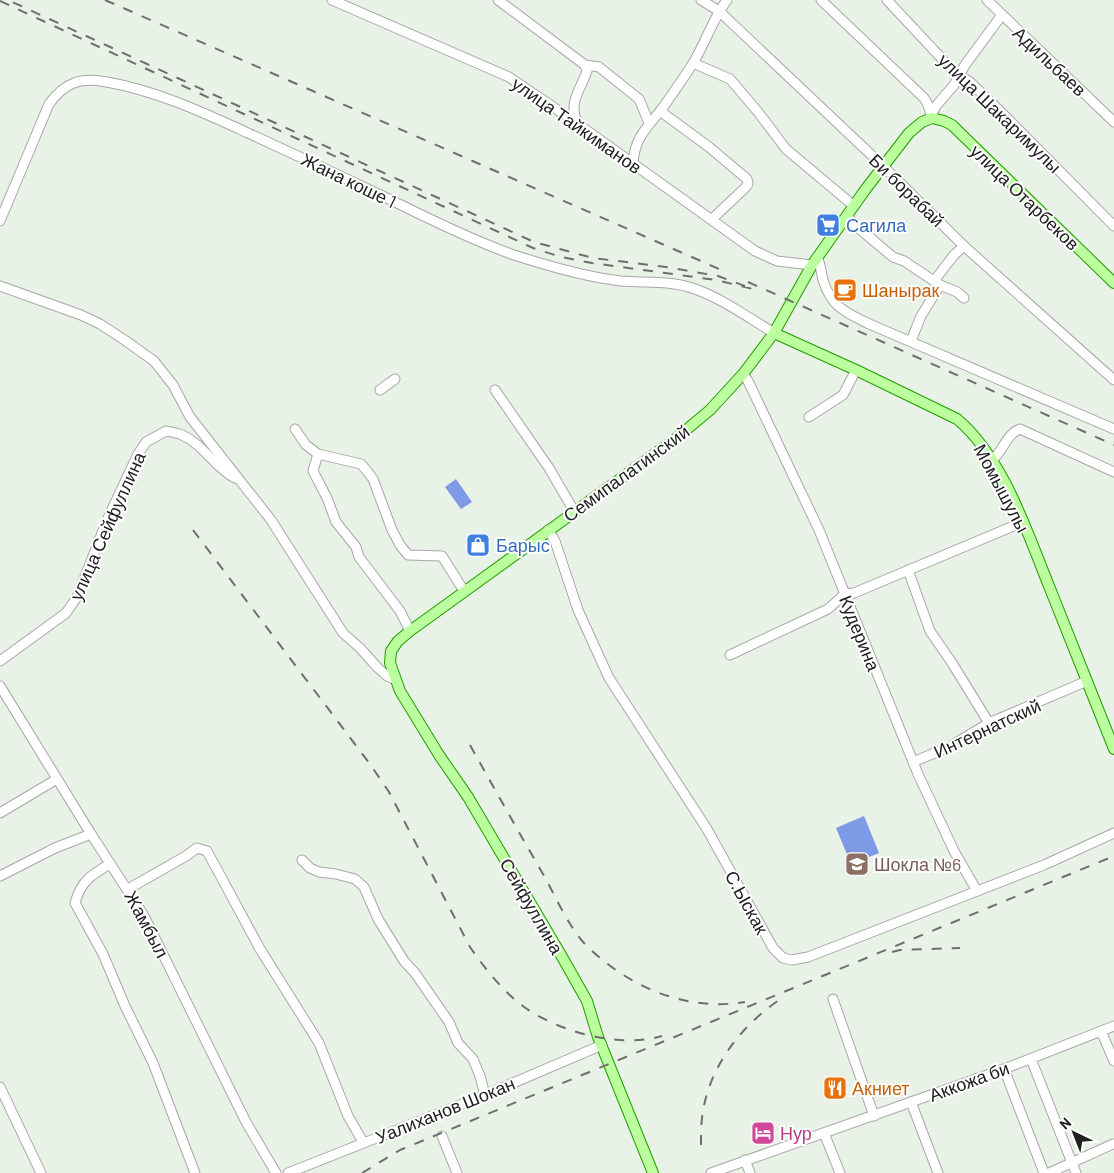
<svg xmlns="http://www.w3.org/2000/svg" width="1114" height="1173" viewBox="0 0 1114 1173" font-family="Barlow,sans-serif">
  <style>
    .pitch { fill: #7e9ae7 }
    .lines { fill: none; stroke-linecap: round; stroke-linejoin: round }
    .minor-casing { stroke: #a7a7a7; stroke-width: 11 }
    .major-casing { stroke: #219d00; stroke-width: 12 }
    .minor { stroke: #fff; stroke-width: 9 }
    .major { stroke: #bcff9e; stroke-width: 10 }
    .rail { stroke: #6e6e6e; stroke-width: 2; stroke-dasharray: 10 10; stroke-linecap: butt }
    .labels { text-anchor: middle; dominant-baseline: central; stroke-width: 4; stroke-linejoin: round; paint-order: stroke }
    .street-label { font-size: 18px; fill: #202020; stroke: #fff }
    .shop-label { font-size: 18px; fill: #366cbe; stroke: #fff; text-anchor: start }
    .food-label { font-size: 18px; fill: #c56008; stroke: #fff; text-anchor: start }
    .education-label { font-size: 18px; fill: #785e54; stroke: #fff; text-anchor: start }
    .hotel-label { font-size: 18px; fill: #b23c85; stroke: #fff; text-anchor: start }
  </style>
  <rect width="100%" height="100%" fill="#e9f2e6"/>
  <g class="pitch">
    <polygon points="456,479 472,502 461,509 445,487"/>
    <polygon points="864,816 879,853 851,864 836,828"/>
  </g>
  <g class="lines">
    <g class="minor-casing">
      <g id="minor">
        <polyline points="332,0 509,77 568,117 755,251 777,261 812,265"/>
        <polyline points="498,0 585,65 599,67 639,99 649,123"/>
        <polyline points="701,0 719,11 883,166 964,246 1114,380"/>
        <polyline points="821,0 924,98 928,105 932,118"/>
        <polyline points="887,0 958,76 969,81 1006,117 1114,226"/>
        <polyline points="987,0 1114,122"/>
        <polyline points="693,63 730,79 758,112 786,149 854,206"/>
        <polyline points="660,111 709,147 747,179 748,184 745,188 712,219"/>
        <polyline points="932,114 936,106 954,85 965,65 1001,16"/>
        <path d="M 578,123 C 567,104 581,89 587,71 L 585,65"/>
        <path d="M 633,163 C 635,137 646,129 661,110 C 672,95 682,80 692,65 C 705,44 712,20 727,0"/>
        <polyline points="847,216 856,226 893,257 904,261 940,285 957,292 964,298"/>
        <path d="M 0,221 L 49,104 C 65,82 81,77 107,82 C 157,91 202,112 248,133 C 296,155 343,177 391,200 C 431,220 472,240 514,255 C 548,266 585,277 621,281 C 646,283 671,280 695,289 C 723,299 749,318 774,333"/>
        <path d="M 817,257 C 821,265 821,272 823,280 C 831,306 844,312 867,323 L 1114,429"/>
        <polyline points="934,281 954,255 964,246"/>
        <polyline points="0,286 81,315 100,324 126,341 154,361 173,385 190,417 271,520 343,633 360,648 378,668 387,676 394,679"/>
        <polyline points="911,341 921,316 940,285"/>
        <polyline points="743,374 748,381 819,530 918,774 954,851 977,891"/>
        <polyline points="380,390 395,379"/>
        <polyline points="495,390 549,468 574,511"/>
        <polyline points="809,417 843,395 856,370"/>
        <polyline points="295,429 306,445 318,454 361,464 367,471 373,479 392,530 400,545 408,555 442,556 464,591"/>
        <polyline points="318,454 313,471 327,498 336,522 356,547 359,557 400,611 410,631"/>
        <path d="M 992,460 C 1003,452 1006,434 1020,429 L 1114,472"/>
        <polyline points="548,530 555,541 578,610 609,678 707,829 773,948 783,958 792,960 808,957 1044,865 1114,833"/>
        <polyline points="908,570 930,631 952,663 989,723"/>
        <polyline points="730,655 828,609 845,594 854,593 1023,522"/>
        <path d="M 0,661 L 66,613 L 77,597 L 108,518 L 138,454 L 146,442 L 166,431 C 171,432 177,433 182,435 C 203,444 215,468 235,478"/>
        <polyline points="0,686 91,834 144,916 246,1122 276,1173"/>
        <polyline points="913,762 949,747 989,723 1087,681"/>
        <polyline points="0,813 57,779"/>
        <polyline points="302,860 310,868 319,872 336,874 355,879 364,887 378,919 404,961 415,973 449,1022 458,1043 473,1059 480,1076 485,1095"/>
        <path d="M 110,864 C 91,875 81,881 75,903 L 103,954 L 125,1006 L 153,1063 L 195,1173"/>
        <polyline points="0,876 55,848 91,834"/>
        <polyline points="128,889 186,856 197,848 207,851 260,949 319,1043 348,1116 363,1142"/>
        <polyline points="833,999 874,1116"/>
        <polyline points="1101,1031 1114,1061"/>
        <polyline points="1031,1059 1076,1173"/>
        <polyline points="1004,1069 1044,1173"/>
        <polyline points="0,1087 41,1173"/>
        <polyline points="911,1102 938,1173"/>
        <polyline points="824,1133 840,1173"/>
        <polyline points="442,1136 457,1173"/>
        <polyline points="745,1160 750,1173"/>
        <polyline points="288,1173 485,1095 602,1045"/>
        <polyline points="711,1173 1004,1069 1114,1026"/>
        <polyline points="1049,1173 1113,1144"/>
      </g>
    </g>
    <g class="major-casing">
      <g id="major">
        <path d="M 774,333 L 856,370 L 957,419 C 1004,458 1028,535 1051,591 C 1072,644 1093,696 1114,749"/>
        <polyline points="653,1173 598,1037 587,1001 561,955 468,797 439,755 400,691 390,663 391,651 398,641 410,631 674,440 710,410 743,374 774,333 812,265 865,190 909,133 922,122 932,118 944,121 952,125 1114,283"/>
      </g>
    </g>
    <use href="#minor" class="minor"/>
    <use href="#major" class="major"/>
    <g class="rail">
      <polyline points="105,0 726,272"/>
      <polyline points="0,1 533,248 561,257 592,263 716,280 753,289 718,276 666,267 593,258 534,242 8,0"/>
      <polyline points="748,282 1114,445"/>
      <path d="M 193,530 L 370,764 L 389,792 L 470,947 C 486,970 504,993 527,1009 C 563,1033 620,1048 662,1036"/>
      <path d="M 470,745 C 495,790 521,836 547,881 C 556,899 571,929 584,943 C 626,986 685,1012 745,1002"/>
      <polyline points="892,952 900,950 960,948"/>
      <path d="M 701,1145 C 701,1136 701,1127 702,1118 C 708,1066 743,1023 785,996"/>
      <polyline points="362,1173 400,1150 1114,856"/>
    </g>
  </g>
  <defs>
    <g id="supermarket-square" transform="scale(1.25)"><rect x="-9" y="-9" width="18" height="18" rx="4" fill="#3f7fe0" stroke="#fff"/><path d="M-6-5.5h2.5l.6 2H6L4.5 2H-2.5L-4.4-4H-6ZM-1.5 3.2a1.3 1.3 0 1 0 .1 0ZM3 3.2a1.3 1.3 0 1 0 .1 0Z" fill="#fff"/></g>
    <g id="cafe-square" transform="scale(1.25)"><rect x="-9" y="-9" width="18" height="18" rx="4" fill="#e8710a" stroke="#fff"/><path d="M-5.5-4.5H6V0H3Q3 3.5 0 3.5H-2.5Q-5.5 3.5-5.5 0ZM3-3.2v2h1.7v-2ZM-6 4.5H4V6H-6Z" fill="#fff"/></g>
    <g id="shop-square" transform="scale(1.25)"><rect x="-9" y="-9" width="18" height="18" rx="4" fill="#3f7fe0" stroke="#fff"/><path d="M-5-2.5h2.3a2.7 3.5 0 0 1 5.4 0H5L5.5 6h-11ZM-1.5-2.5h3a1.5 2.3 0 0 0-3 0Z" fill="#fff"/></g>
    <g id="school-square" transform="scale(1.25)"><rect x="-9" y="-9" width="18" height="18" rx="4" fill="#8d6e63" stroke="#fff"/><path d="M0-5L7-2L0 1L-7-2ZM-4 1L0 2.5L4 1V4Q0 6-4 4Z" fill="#fff"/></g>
    <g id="restaurant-square" transform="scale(1.25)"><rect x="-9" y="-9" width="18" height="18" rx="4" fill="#e8710a" stroke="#fff"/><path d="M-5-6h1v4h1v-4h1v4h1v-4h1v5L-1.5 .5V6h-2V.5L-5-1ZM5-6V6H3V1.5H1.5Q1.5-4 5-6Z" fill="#fff"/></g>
    <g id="hotel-square" transform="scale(1.25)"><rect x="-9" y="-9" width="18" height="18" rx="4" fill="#d1479c" stroke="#fff"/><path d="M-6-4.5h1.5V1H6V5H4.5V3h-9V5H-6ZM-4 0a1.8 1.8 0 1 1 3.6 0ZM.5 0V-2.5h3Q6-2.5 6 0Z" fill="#fff"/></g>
  </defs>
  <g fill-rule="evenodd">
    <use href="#supermarket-square" x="828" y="225"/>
    <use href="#cafe-square" x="845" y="290"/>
    <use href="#shop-square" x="478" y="545"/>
    <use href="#school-square" x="857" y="864"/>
    <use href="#restaurant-square" x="835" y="1088"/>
    <use href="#hotel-square" x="763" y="1133"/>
  </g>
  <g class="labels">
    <g class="street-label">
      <text transform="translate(1050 61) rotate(43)">Адильбаев</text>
      <text transform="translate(1000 113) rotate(44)">улица Шакаримулы</text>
      <text transform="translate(577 125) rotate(35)">улица Тайкиманов</text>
      <text transform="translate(349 180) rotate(26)">Жана коше 1</text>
      <text transform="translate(907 190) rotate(44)">Би борабай</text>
      <text transform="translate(1025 197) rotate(44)">улица Отарбеков</text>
      <text transform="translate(626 473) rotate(-36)">Семипалатинский</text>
      <text transform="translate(1002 488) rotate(62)">Момышулы</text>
      <text transform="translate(107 526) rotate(-66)">улица Сейфуллина</text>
      <text transform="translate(860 633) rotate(68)">Кудерина</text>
      <text transform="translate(987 728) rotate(-25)">Интернатский</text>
      <text transform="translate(747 902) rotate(61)">С.Ыскак</text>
      <text transform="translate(532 906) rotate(60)">Сейфуллина</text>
      <text transform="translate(147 924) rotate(62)">Жамбыл</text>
      <text transform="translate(969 1081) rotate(-20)">Аккожа би</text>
      <text transform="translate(445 1110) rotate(-22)">Уалиханов Шокан</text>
    </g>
    <g class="shop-label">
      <text x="846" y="225">Сагила</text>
      <text x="496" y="545">Барыс</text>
    </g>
    <g class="food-label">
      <text x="862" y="290">Шанырак</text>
      <text x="852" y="1088">Акниет</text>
    </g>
    <g class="education-label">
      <text x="874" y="864">Шокла №6</text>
    </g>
    <g class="hotel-label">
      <text x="780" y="1133">Нур</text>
    </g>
  </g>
  <g transform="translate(1074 1133) rotate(317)" stroke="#ffffff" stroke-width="4" paint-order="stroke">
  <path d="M0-4L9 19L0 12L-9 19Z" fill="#202020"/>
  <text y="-8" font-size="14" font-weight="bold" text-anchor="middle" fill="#202020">N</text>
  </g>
</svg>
